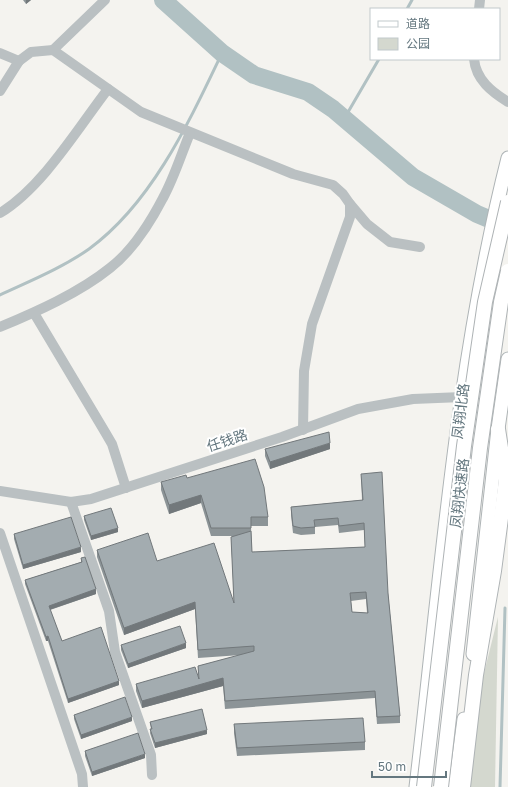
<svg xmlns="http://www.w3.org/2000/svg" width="508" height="787" viewBox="0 0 508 787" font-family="'Golos Text','Noto Sans SC',sans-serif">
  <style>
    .green { fill: #d4d8cf }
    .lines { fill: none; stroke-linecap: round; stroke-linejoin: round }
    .stream { stroke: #b1c1c3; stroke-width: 3 }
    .river { stroke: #b1c1c3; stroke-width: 18 }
    .major-casing { stroke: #aeb4b6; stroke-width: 15 }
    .highway-casing { stroke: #aeb3b5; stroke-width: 16 }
    .minor { stroke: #bac0c2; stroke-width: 10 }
    .major { stroke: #fff; stroke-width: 13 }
    .highway { stroke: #fff; stroke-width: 14 }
    .highway-bridge-casing { stroke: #aeb3b5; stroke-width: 16; stroke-linecap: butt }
    .highway-bridge { stroke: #fff; stroke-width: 14 }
    .wall { fill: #8c9497; fill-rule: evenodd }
    .shaded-wall { fill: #72787b }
    .building { fill: #a3acb0; stroke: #72787b; fill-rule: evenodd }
    .labels { text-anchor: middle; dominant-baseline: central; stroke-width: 4; stroke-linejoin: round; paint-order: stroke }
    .street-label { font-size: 14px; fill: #64777f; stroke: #fff }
  </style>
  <rect width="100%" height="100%" fill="#f4f3ef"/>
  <polygon class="green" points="498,617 495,787 468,787 483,677"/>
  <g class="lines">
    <g class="stream">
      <polyline points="407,9 412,0"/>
      <polyline points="344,119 379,59"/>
      <path d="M 0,295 C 30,281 62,268 89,249 C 152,203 189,122 222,53"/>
      <polyline points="500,787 505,608"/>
    </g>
    <polyline class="river" points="163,0 222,53 254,75 308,92 333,109 413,177 477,214 508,227"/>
    <g class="major-casing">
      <g id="major">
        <polyline points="473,654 498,429 508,359"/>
        <path d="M 416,787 C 441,577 456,364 508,158"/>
        <polyline points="455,787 464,719"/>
      </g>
    </g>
    <g class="highway-casing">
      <polyline id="highway" points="463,787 476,675 494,571 506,480 498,429"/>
    </g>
    <g class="minor">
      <polyline points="479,9 480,0"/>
      <polyline points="53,50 105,0"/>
      <polyline points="0,53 19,61"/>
      <path d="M 474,59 C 476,80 492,92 508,102"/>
      <polyline points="0,91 19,61 31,52 53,50 141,112 293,174 333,185 343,194 350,204 350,217 312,324 304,371 303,430"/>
      <polyline points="350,204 367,224 390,242 420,247"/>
      <path d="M 0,213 C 42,188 78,128 108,89"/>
      <polyline points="34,313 105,432 112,444 126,488"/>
      <path d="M 0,327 C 36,312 79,293 110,268 C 132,251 150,223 163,198 C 174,178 181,155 190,133"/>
      <polyline points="0,491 71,502 91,499 282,437 358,409 413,399 462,397"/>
      <polyline points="71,502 109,611 115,652 151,755 152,775"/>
      <polyline points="0,533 82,774 83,787"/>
    </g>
    <use href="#major" class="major"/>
    <use href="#highway" class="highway"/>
    <g class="highway-bridge-casing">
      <g id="highway-bridge">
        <polyline points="424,787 464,446 485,302 508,202"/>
        <polyline points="441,787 480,448 501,302 508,271"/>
      </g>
    </g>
    <use href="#highway-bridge" class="highway-bridge"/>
  </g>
  <g class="wall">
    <polygon points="23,0 31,0 26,4"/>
    <polygon points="265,449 330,449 270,469 265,456"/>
    <path d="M 361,474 L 388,593 L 400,716 L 400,723 L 377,724 L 375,698 L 225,709 L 223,686 L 142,708 L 136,691 L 136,684 L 199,678 L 198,666 L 241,655 L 198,658 L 195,609 L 124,635 L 97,557 L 97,550 L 157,561 L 234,601 L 231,537 L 235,536 L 211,536 L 201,503 L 169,514 L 161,490 L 161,482 L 187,478 L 268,517 L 268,526 L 251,526 L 252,552 L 365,547 L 364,530 L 339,533 L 338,525 L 315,527 L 315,534 L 301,535 L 293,533 L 291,515 L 291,507 L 362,500 ZM 366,599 L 367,613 L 352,612 L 351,601 Z"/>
    <polygon points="84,516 118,532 91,540 84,520"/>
    <polygon points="14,534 81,552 23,569 14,539"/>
    <polygon points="81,558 96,594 50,610 62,641 119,685 68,703 48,641 46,641 25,584 25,580 81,562"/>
    <polygon points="121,645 186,648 128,668 121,650"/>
    <polygon points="74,715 132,721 81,739 74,719"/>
    <polygon points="150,722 207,734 155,748 150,733 151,729"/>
    <polygon points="234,724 365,742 365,750 237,756 234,733"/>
    <polygon points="85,751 145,758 92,776 85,756"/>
  </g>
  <g class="shaded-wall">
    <polygon points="26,0 31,0 26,4"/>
    <polygon points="330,443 330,449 270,469 270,462"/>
    <polygon points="201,495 201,503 169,514 169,505"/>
    <polygon points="118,528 118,532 91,540 91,536"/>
    <polygon points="81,547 81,552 23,569 23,565"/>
    <polygon points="96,589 96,594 49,610 49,606"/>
    <polygon points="195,602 195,609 124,635 124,628"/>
    <polygon points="48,636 48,641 46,641 46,637"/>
    <polygon points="186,643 186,648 128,668 128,664"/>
    <polygon points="223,678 223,686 142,708 142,701"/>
    <polygon points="119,681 119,685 68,703 68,699"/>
    <polygon points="132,717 132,721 81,739 81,735"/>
    <polygon points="207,730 207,734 155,748 155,743"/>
    <polygon points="145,754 145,758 92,776 92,772"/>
  </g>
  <g class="building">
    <polygon points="329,432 330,443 270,462 265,449"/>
    <polygon points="255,459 264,487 268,517 251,517 251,528 211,528 201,495 169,505 161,482 186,475 187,478"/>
    <path d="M 382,472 L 388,593 L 400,716 L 377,717 L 375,691 L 225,701 L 223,678 L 142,701 L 136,684 L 195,667 L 199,679 L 198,666 L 254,651 L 254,646 L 198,650 L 195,602 L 124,628 L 97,550 L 148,533 L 157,561 L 214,543 L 234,603 L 231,537 L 251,531 L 252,552 L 365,547 L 364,523 L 339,526 L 338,518 L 314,520 L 315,527 L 301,528 L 293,526 L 291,507 L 363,500 L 361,474 ZM 366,592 L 368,613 L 352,612 L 350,593 Z"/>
    <polygon points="111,508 118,528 91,536 84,516"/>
    <polygon points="71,517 81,547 23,565 14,534"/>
    <polygon points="85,557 96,589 49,606 62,641 101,627 119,681 68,699 48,636 46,637 25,580 82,562 81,558"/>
    <polygon points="180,626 186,643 128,664 121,645"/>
    <polygon points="125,697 132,717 81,735 74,715"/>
    <polygon points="202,709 207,730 155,743 150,729 152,729 150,722"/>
    <polygon points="363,718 365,742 237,748 234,724"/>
    <polygon points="138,733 145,754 92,772 85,751"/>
  </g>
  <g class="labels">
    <g class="street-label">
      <text transform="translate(460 411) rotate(-83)">凤翔北路</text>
      <text transform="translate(227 440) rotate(-18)">任钱路</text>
      <text transform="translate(459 493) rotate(-83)">凤翔快速路</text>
    </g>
  </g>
  <rect x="370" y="8" width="130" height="52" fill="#ffffff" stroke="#c1c9cc"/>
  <rect x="378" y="21" width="20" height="6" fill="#ffffff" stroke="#c1c9cc"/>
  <text x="406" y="28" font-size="12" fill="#64777f">道路</text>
  <rect x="378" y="38" width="20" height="12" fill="#d4d8cf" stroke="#c1c9cc"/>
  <text x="406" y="48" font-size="12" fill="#64777f">公园</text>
  <path d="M372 771v6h74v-6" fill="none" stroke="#64777f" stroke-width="2"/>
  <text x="378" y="771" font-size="12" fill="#64777f" stroke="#ffffff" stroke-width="3" paint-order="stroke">50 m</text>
</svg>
